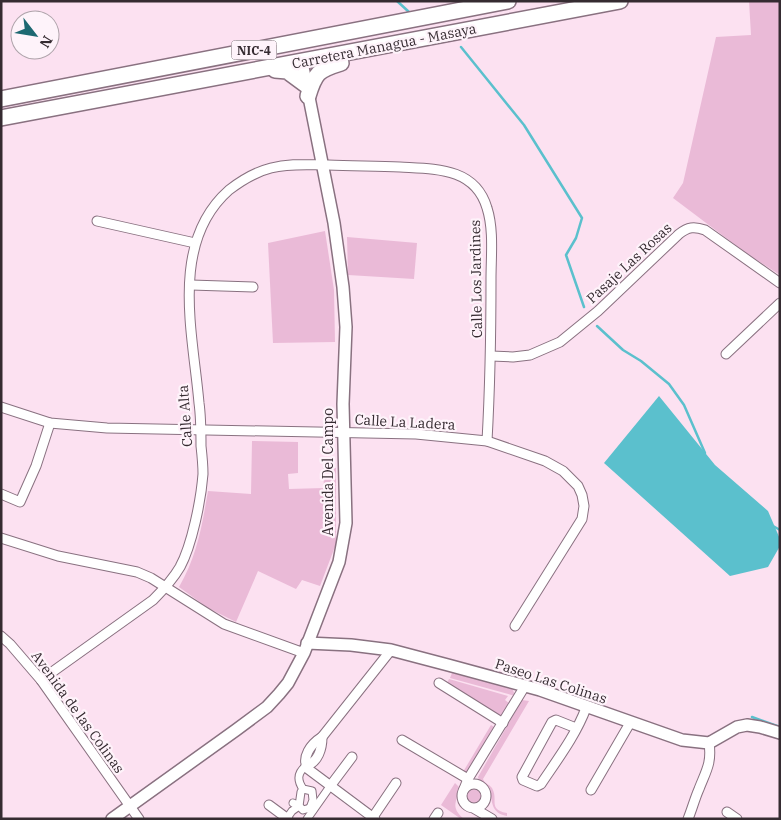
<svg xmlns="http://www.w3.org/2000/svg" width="781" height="820" viewBox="0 0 781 820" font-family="'IBM Plex Serif',serif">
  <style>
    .green { fill: #eabad7 }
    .water { fill: #5bc0cd }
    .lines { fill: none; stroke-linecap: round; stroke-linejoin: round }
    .stream { stroke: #5bc0cd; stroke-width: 2.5 }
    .pedestrian-casing { stroke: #897180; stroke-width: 9 }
    .minor-casing { stroke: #897180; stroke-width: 11 }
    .tertiary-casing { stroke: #897180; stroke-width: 14 }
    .trunk-casing { stroke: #897180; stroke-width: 18 }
    .pedestrian { stroke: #fff; stroke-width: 7 }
    .minor { stroke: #fff; stroke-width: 9 }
    .tertiary { stroke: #fff; stroke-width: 11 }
    .trunk { stroke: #fff; stroke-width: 15 }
    .labels { text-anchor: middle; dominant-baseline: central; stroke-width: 4.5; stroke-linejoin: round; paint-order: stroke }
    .shield { fill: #fef3fa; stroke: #71676d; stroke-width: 1 }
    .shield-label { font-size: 12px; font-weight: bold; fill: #352b31 }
    .street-label { font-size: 14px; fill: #352b31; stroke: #fef3fa }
  </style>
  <rect width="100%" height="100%" fill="#fce1f1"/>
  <g class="green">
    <polygon points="749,1 780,1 780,275 746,253 673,198 683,183 716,37 751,35"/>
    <polygon points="325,231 334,290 335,342 273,343 268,243"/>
    <polygon points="347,237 417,243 414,279 348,275"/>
    <path d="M 252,441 L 298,442 L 298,473 L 288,474 L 289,489 L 324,488 L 323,468 L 336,468 L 336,544 L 320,586 L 302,580 L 296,589 L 258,571 L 236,622 L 208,608 L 179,587 C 197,556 202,526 208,491 L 251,494 Z"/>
    <polygon points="452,673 511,688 513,690 515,696 450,678"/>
    <polygon points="449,679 508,696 505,700 510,704 503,717 447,683"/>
    <path d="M 522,700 L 529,701 L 483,779 C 485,784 489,784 492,788 C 499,800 487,809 507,813 L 507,816 C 490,813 493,801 489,789 L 479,782 L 478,777 Z"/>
    <polygon points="491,725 494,727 467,774 463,772"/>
    <path d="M 455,783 L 459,787 C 458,802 449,806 464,819 L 461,819 L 441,805 Z"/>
    <circle cx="474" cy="797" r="9"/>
  </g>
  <polygon class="water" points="659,396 715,465 768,511 780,539 780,546 768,567 730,576 604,463"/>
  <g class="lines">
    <g class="stream">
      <polyline points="397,1 409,12"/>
      <polyline points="461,47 524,125 582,218 576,238 566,255 584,307"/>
      <polyline points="597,326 623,350 641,361 669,384 684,405 705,453"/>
      <polyline points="773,526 780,530"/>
      <polyline points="752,717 780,727"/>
    </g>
    <g class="pedestrian-casing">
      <g id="pedestrian">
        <path d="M 306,766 C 297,773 297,780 303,789 L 312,791 L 313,800 L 310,808"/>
        <polyline points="293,803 299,806 301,792 303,789"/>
        <polyline points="287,818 292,811 299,806 303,810 310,808 313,810"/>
        <polyline points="307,819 331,785"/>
      </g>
    </g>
    <g class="minor-casing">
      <g id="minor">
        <polyline points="97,221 195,243"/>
        <polyline points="191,285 253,287"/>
        <polyline points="726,354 780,303"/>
        <path d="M 491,356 L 513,357 L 530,355 L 560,342 L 598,311 L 679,234 C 688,227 694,226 705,230 L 780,283"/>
        <polyline points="1,407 50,423 107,428 416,434 487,441 545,461 563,471 578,486 582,495 584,506 582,519 515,626"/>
        <polyline points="1,494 20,502 36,466 50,423"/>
        <polyline points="1,538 58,556 137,572 151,578 224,624 304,653"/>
        <polyline points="1,636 10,644 41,680 139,819"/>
        <path d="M 41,680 L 153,600 C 163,590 173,579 180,567 C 192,545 201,500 203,474 C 203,465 202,455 201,446 C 201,431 201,417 199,403 C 193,333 169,243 229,190 C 242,180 255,172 271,168 C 290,163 309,165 328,165 C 352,166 376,166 400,167 C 434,169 475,167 487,208 C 494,230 491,256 491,279 C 491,333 490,387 487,441"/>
        <polyline points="439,683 503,723"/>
        <path d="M 576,728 L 556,720 L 552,722 L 522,777 L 523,780 L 537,786 L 541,784 C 557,760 576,735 586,708"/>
        <polyline points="402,740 468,779"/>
        <path d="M 306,766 C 318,762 322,749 322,737"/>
        <circle cx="474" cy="796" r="12"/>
        <polyline points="331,785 352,757"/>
        <polyline points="464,789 468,779 525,686"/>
        <polyline points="591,790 630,723"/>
        <polyline points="269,805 288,819"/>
        <polyline points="475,809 492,819"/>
        <polyline points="727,812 737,819"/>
        <polyline points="373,817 396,783"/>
        <path d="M 375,819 L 308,769 C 301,757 311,744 322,737 L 391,650"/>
        <polyline points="434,819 438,813"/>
        <path d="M 688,819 C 692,809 695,798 699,789 C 706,771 712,763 709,743"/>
      </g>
    </g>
    <g class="tertiary-casing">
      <g id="tertiary">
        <polyline points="307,643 351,645 391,650 448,665 540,690 682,740 709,743 737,727 747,725 760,727 780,733"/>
        <polyline points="112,819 236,730 267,707 279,694 288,683 304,653 339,562 346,523 343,404 346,327 343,287 334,223 302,62"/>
      </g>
    </g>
    <g class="trunk-casing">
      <g id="trunk">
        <polyline points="275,70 287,71 306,85"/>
        <path d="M 308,96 C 315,73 318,70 341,63"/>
        <polyline points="1,99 508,1"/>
        <polyline points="1,118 620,1"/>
      </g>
    </g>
    <use href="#pedestrian" class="pedestrian"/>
    <use href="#minor" class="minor"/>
    <use href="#tertiary" class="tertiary"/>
    <use href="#trunk" class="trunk"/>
  </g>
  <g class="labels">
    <rect class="shield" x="231.5" y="40.5" width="45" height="19" rx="4"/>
    <g class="shield-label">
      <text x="254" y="50">NIC-4</text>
    </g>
    <g class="street-label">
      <text transform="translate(384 46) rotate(-11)">Carretera Managua - Masaya</text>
      <text transform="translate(629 263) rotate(-43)">Pasaje Las Rosas</text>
      <text transform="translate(476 279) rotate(-91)">Calle Los Jardines</text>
      <text transform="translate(185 416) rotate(-94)">Calle Alta</text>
      <text transform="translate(405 422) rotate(3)">Calle La Ladera</text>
      <text transform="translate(328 472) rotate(-90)">Avenida Del Campo</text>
      <text transform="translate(551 681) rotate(18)">Paseo Las Colinas</text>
      <text transform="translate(78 712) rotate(54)">Avenida de las Colinas</text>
    </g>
  </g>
  <rect width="781" height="820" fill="none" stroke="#352b31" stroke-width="5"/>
  <g transform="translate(35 35) rotate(121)"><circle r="24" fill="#fef3fa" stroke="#aea3aa"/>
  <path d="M0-4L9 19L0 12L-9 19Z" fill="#1d6871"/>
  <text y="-8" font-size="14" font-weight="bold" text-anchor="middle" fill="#352b31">N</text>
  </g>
</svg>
